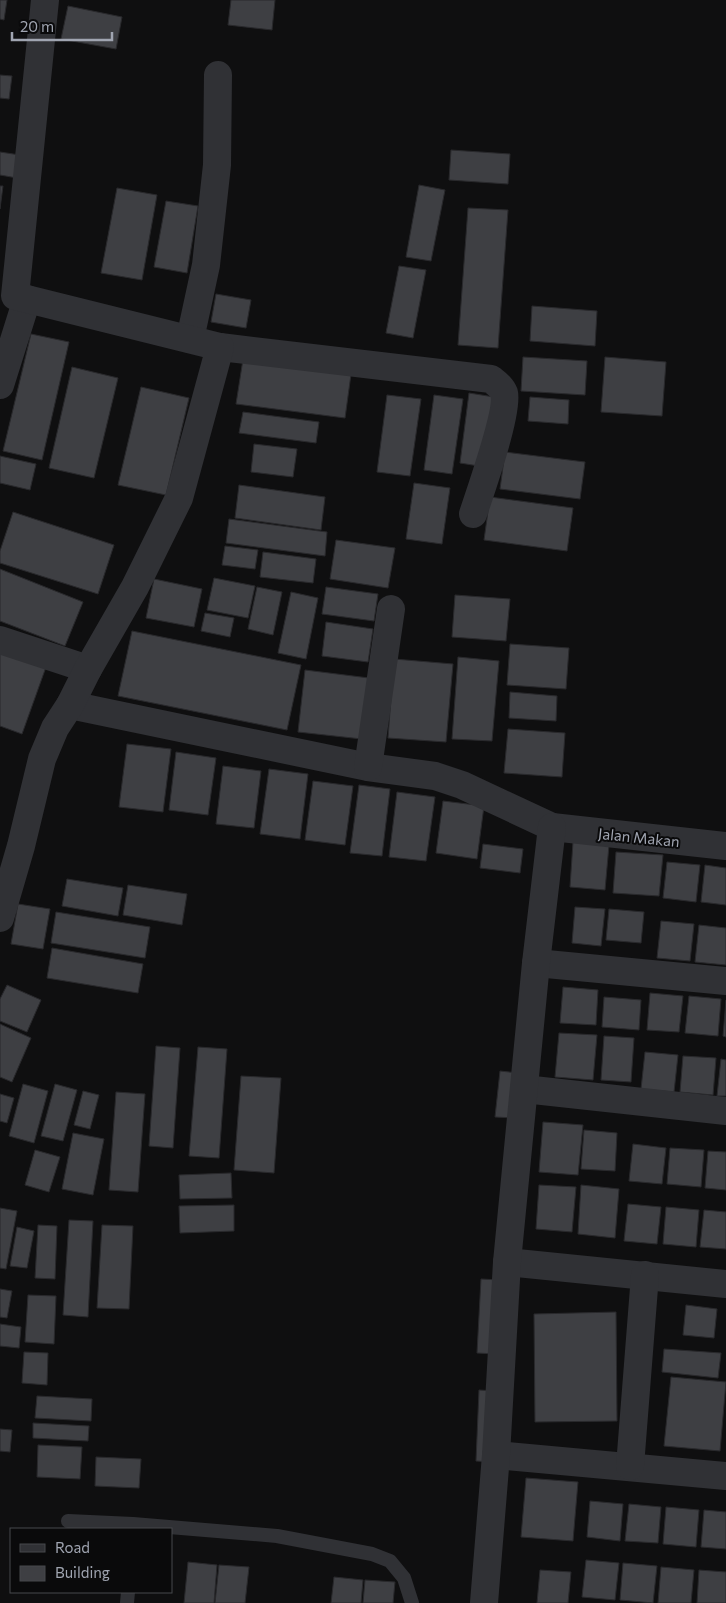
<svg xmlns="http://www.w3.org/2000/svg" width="726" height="1603" viewBox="0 0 726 1603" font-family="Commissioner,sans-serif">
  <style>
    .building { fill: #3e3f43; stroke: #29292c }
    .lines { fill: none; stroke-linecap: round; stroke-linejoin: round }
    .lane { stroke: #303135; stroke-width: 14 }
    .street { stroke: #303135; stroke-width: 28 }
    .labels { text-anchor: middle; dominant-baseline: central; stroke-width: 4; stroke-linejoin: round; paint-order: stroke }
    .street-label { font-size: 15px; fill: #a0a5b1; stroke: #0a0a0b }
  </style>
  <rect width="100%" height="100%" fill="#0f0f10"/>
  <g class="building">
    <polygon points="0,0 7,0 4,20 0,19"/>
    <polygon points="231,0 275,0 272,30 228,25"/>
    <polygon points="68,6 122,17 116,49 61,39"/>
    <polygon points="0,75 12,76 9,99 0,98"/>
    <polygon points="451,150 510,154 508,184 449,180"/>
    <polygon points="0,152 20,155 17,178 0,175"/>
    <polygon points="419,185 445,190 431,261 406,257"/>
    <polygon points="0,186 3,186 0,209"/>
    <polygon points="117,188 157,195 142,280 101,273"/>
    <polygon points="166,201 198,206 187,273 154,267"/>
    <polygon points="468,208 508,210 498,348 458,345"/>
    <polygon points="399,266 426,270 413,338 386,333"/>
    <polygon points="216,294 251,300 246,328 211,322"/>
    <polygon points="532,306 597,311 595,346 530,341"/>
    <polygon points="31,334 69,342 42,460 3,451"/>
    <polygon points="244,353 352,367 345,418 236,404"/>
    <polygon points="523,357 587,361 585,395 521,391"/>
    <polygon points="605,357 666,362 662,416 601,412"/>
    <polygon points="72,367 118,378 94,478 49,468"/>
    <polygon points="141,387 189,398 166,495 118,485"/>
    <polygon points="469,393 494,397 485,467 460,463"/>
    <polygon points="387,395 421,399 410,476 377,472"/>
    <polygon points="434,395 463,399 452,474 424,470"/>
    <polygon points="530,397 569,400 568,424 528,421"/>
    <polygon points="243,412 319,422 316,443 239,433"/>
    <polygon points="254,444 297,449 293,477 251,472"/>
    <polygon points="505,452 585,462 580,499 500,489"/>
    <polygon points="0,456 36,464 30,490 0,483"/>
    <polygon points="414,483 450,488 442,544 406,539"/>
    <polygon points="239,485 325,497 321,530 235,518"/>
    <polygon points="490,497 573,508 567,551 484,540"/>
    <polygon points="13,512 114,545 98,594 0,563 0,551"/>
    <polygon points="229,519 327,532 325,556 226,543"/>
    <polygon points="336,540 395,548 388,588 330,579"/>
    <polygon points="225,546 258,550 255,569 222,565"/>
    <polygon points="263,552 316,559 313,583 260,577"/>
    <polygon points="0,569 83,602 65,646 0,621"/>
    <polygon points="214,578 255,586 248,618 207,610"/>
    <polygon points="154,579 202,589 194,627 146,618"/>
    <polygon points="257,587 282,592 273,635 248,629"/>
    <polygon points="326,587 378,594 374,621 322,614"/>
    <polygon points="291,592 318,598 306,659 278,653"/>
    <polygon points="455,595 510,599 506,641 452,637"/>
    <polygon points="205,613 234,618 230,637 201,631"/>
    <polygon points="326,622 373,629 368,662 322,656"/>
    <polygon points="132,631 301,665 287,730 118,696"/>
    <polygon points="510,644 569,648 566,689 507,685"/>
    <polygon points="0,652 46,667 22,734 0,726"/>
    <polygon points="458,657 499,661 492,741 452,739"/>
    <polygon points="394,659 453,664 446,742 388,738"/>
    <polygon points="305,670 369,678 362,739 298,732"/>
    <polygon points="510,692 557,696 556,721 509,718"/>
    <polygon points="508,729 565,733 562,777 504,773"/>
    <polygon points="127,744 171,749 163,812 119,807"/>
    <polygon points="176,752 216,758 208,815 169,810"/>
    <polygon points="223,766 261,771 254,828 216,824"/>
    <polygon points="269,769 308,774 300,839 260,834"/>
    <polygon points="313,781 353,786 345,845 305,840"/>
    <polygon points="359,785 390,789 382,856 350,853"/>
    <polygon points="397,792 435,797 426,861 389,857"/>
    <polygon points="443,801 484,806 477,859 436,853"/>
    <polygon points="573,842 609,845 605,890 570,887"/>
    <polygon points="483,844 523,849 520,873 480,868"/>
    <polygon points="616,852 663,855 659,896 613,893"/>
    <polygon points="667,862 700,865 696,902 663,898"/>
    <polygon points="705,865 726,868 726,905 701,902"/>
    <polygon points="67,879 123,888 118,916 62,906"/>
    <polygon points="128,885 187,894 182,925 123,915"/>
    <polygon points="18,904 50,909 43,949 11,944"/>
    <polygon points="575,907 605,909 601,946 572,943"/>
    <polygon points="609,909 644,912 641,943 606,940"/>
    <polygon points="56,912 150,927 145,958 51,943"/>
    <polygon points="661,921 694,924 690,961 657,958"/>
    <polygon points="699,925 726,928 726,965 695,962"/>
    <polygon points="52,948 143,964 138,993 47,978"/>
    <polygon points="7,985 41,1000 27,1032 0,1021 0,999"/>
    <polygon points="563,987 598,990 596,1025 560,1023"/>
    <polygon points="650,993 683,996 679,1032 647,1030"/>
    <polygon points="689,996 721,999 718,1036 685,1033"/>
    <polygon points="604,997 641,1000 639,1030 602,1027"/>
    <polygon points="726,1000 726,1037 723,1036"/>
    <polygon points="0,1024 31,1038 12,1082 0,1077"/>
    <polygon points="559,1033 597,1035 593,1080 555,1077"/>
    <polygon points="604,1036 634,1038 631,1082 601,1080"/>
    <polygon points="156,1046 180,1048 173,1148 149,1146"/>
    <polygon points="198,1047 227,1049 219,1158 189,1156"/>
    <polygon points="645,1052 678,1055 674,1092 641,1089"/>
    <polygon points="683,1056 716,1058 713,1095 680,1092"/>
    <polygon points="721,1059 726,1060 726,1096 717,1096"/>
    <polygon points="500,1071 518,1073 514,1118 495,1117"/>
    <polygon points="241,1076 281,1078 274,1173 234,1170"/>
    <polygon points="23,1084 48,1091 34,1143 9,1136"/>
    <polygon points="55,1084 77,1090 63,1141 41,1136"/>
    <polygon points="83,1091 99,1095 90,1129 74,1125"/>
    <polygon points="116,1092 145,1094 138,1192 109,1190"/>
    <polygon points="0,1094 14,1098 7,1123 0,1121"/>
    <polygon points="543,1122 583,1125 578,1175 539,1172"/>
    <polygon points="584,1130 617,1133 615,1171 581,1169"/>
    <polygon points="73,1133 104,1139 93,1195 62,1189"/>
    <polygon points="633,1144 666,1148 662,1184 629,1181"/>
    <polygon points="670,1148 704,1150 701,1187 667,1184"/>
    <polygon points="35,1150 60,1157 49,1192 25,1185"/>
    <polygon points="708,1151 726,1152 726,1190 705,1188"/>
    <polygon points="231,1173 232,1198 180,1199 179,1175"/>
    <polygon points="539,1185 576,1187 572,1232 536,1229"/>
    <polygon points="581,1185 619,1189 615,1238 578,1234"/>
    <polygon points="628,1204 661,1207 657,1244 624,1241"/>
    <polygon points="234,1205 234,1231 180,1233 179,1206"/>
    <polygon points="666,1207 699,1210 696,1247 663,1244"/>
    <polygon points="0,1208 17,1211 6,1269 0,1268"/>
    <polygon points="704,1210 726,1212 726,1249 700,1247"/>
    <polygon points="69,1220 93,1221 88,1317 63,1315"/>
    <polygon points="38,1225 57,1226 55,1279 35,1278"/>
    <polygon points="102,1225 133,1226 129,1309 97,1308"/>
    <polygon points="17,1227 34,1231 27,1268 10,1266"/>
    <polygon points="481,1279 500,1280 496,1354 477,1353"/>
    <polygon points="0,1289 12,1291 7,1318 0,1317"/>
    <polygon points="28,1295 56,1296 54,1344 25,1342"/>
    <polygon points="686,1305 717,1309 714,1338 683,1335"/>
    <polygon points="616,1312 617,1421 535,1422 534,1314"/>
    <polygon points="0,1324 21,1327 19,1348 0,1346"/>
    <polygon points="664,1349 721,1353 718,1378 662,1372"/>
    <polygon points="24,1352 48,1353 47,1385 22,1383"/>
    <polygon points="671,1377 726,1382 720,1451 664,1446"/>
    <polygon points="479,1390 495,1391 492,1462 476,1461"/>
    <polygon points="37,1396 92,1399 91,1421 35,1418"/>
    <polygon points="33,1423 89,1426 88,1441 33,1438"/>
    <polygon points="0,1429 12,1430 10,1452 0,1451"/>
    <polygon points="38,1445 82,1447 80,1479 37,1477"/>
    <polygon points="96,1457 141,1459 139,1488 95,1486"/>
    <polygon points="526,1478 578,1482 573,1541 521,1537"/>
    <polygon points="590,1501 623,1504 620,1541 587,1537"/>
    <polygon points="629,1504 661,1507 658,1543 625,1541"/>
    <polygon points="666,1507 699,1510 696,1547 663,1544"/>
    <polygon points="704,1510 726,1512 726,1549 701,1547"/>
    <polygon points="586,1560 619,1563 615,1600 582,1597"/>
    <polygon points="188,1562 217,1565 214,1603 184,1603"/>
    <polygon points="623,1563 657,1566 653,1603 620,1600"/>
    <polygon points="219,1565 249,1567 245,1603 215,1603"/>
    <polygon points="661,1567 694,1570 691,1603 658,1603"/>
    <polygon points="540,1570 571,1572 568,1603 537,1603"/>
    <polygon points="699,1570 726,1572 726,1603 697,1603"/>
    <polygon points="334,1577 363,1580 361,1603 331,1603"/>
    <polygon points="365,1580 395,1582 393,1603 363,1603"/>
  </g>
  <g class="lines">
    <g class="lane">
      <polyline points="68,1521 133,1524 277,1536 372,1554 390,1561 404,1578 412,1603"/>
      <polyline points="127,1603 128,1592"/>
    </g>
    <g class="street">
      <polyline points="190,339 206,265 217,165 218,75"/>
      <path d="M 220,347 L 491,379 C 496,383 502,387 504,393 C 509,410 480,493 473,514"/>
      <polyline points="0,385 27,299"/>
      <polyline points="0,640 88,669"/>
      <polyline points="70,705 368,767 435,776 462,785 552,827 726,846"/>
      <polyline points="368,767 391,609"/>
      <polyline points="0,918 21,846 42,759 55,728 70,705 88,669 135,587 179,498 220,347 15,296 45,0"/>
      <polyline points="536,963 726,981"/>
      <polyline points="524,1089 726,1111"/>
      <polyline points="507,1262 726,1284"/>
      <polyline points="496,1455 726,1476"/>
      <polyline points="630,1466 645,1275"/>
      <polyline points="484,1603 496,1455 507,1262 536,963 552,827"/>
    </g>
  </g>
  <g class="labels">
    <g class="street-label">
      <text transform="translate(639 837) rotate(6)">Jalan Makan</text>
    </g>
  </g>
  <rect x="10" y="1528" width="162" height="65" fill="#0a0a0b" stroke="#46484d"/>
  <rect x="20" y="1544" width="25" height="8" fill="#303135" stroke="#46484d"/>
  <text x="55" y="1553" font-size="15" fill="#a0a5b1">Road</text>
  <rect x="20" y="1566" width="25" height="15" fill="#3e3f43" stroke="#46484d"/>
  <text x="55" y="1578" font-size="15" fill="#a0a5b1">Building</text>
  <path d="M12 32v8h100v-8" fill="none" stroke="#a0a5b1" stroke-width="2.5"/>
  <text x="20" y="32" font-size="15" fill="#a0a5b1" stroke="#0a0a0b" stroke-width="4" paint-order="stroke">20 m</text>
</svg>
